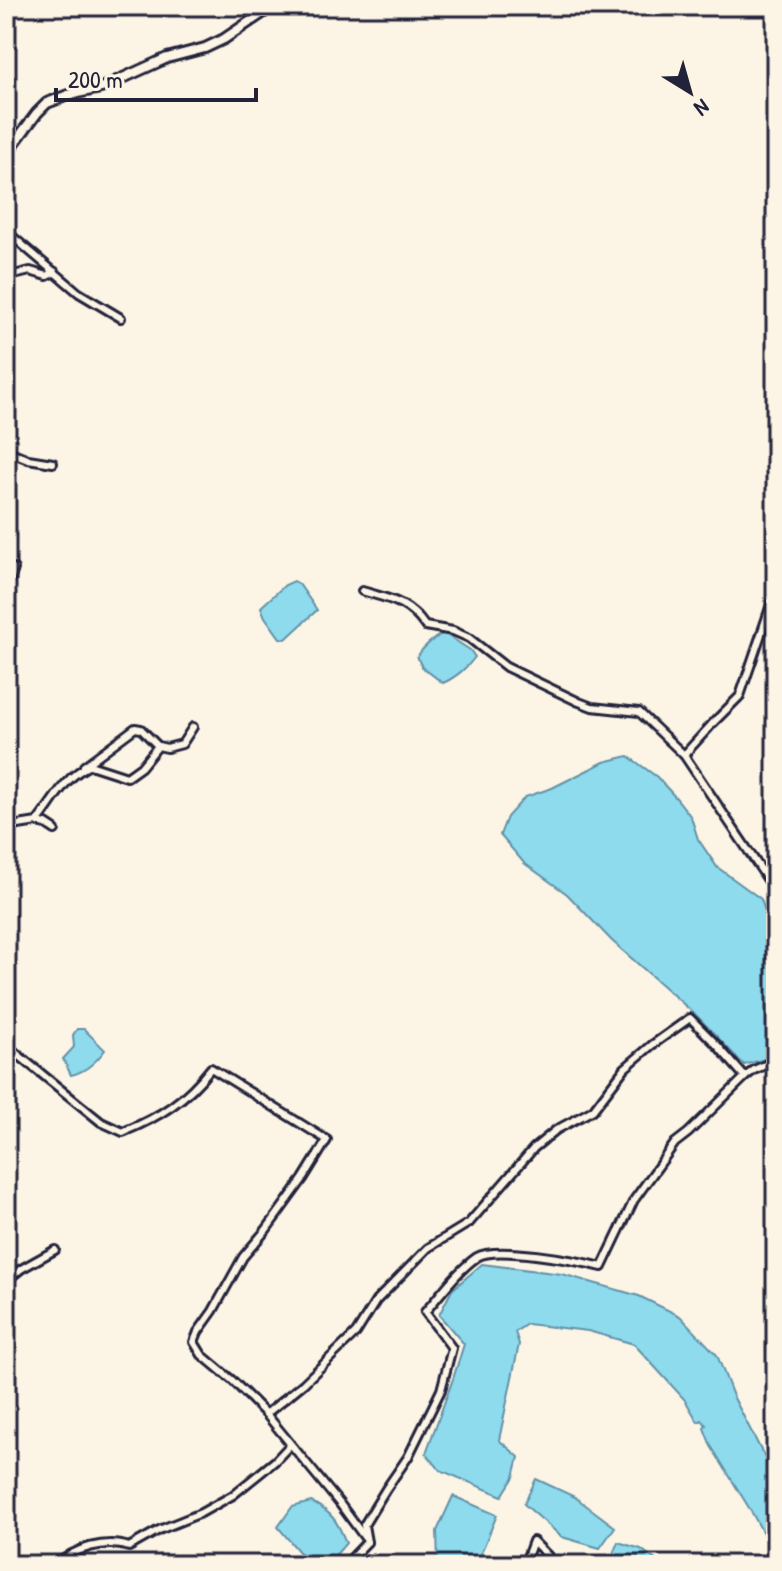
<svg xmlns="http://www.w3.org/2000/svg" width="782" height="1571" viewBox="0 0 782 1571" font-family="'Patrick Hand',sans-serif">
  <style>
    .water { fill: #8edbee; stroke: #6391a6; stroke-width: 2 }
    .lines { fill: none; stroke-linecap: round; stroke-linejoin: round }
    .street-casing { stroke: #22223b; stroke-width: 12 }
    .secondary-casing { stroke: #22223b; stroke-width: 14 }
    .street { stroke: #fcf5e5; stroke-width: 6 }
    .secondary { stroke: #fcf5e5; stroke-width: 8 }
  </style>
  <rect width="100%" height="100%" fill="#fcf5e5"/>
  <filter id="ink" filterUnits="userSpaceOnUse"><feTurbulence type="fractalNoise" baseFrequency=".0125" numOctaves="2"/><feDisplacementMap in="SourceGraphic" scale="16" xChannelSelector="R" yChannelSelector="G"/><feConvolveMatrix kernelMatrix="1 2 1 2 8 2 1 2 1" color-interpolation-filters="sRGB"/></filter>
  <g filter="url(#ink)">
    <g class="water">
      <polygon points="294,581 299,584 317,610 286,639 280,638 265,617 261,607 285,585"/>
      <path d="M 444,633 L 470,650 L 475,657 C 468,667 455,678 443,683 L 422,667 L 417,657 C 423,647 434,638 444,633 Z"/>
      <polygon points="628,756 657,777 677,799 691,817 698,839 717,867 761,899 765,911 776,930 776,1050 765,1059 744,1065 698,1017 612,941 567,894 524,863 500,835 507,817 525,797 552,788 604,762"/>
      <path d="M 77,1029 L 84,1029 L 105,1050 C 96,1062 86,1072 71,1075 L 63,1059 L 74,1047 L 73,1035 Z"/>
      <polygon points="482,1264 562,1274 639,1296 680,1316 717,1355 733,1396 776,1479 776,1557 751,1511 711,1446 704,1428 706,1425 702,1420 698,1422 685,1400 634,1344 588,1331 527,1324 515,1332 519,1344 499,1440 519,1457 514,1477 502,1496 440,1470 426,1453 453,1379 464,1344 439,1315 452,1290"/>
      <polygon points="536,1479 575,1497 615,1527 600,1548 562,1537 524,1504"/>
      <polygon points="453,1496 497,1515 476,1565 438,1565 437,1531"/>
      <path d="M 311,1502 C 331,1511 338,1522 346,1543 L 327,1565 L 310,1565 L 278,1527 L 292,1507 Z"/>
      <polygon points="618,1542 641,1549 662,1565 608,1565"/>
    </g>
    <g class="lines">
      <g class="street-casing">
        <g id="street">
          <polyline points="6,231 79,293 121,318"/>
          <polyline points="6,277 30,271 47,276 55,272"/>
          <polyline points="6,450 28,459 53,463"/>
          <path d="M 362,591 C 389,599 408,601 425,626 L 453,631 L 469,638 L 506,667 L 579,702 L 592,707 L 639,712 L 684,755 L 776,892"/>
          <polyline points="6,592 14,569"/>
          <polyline points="684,755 714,722 740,696 776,590"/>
          <polyline points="84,766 135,728 141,729 158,746"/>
          <polyline points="37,822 46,824 55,830"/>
          <path d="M 6,827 L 37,822 C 54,801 64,777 90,765 L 127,777 L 141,767 L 158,746 L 167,748 L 182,744 L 193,727"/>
          <path d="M 6,1045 L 101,1122 L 123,1132 C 160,1117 186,1100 211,1068 L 327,1140 L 303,1179 L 266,1230 L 243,1257 L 213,1311 L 198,1332 L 194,1342 L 202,1355 L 233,1381 L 266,1414 L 340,1504 L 365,1538"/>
          <polyline points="745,1077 754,1070 776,1060"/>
          <polyline points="6,1281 21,1269 55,1250"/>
          <path d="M 266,1414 L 303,1384 L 356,1333 L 376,1301 L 428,1248 L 469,1223 L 534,1148 L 556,1130 L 593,1110 L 625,1068 L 652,1045 L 690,1018 L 716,1044 L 745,1077 L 688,1133 L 675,1143 L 634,1200 L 602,1267 C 579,1261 495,1245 477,1257 C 457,1271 441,1294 425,1312 L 452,1348 L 441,1390 L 408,1457 L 386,1489 L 364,1525 L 367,1542"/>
          <path d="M 57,1565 C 74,1548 106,1539 129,1547 L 159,1530 L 201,1513 L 233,1495 L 275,1461 L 290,1445"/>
          <polyline points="345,1565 367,1542"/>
          <polyline points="524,1565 533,1541 557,1565"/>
        </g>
      </g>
      <g class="secondary-casing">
        <polyline id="secondary" points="6,154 37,113 47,103 68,95 101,88 167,58 205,48 224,39 273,6"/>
      </g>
      <use href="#street" class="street"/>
      <use href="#secondary" class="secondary"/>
    </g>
  </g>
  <rect width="782" height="1571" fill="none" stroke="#fcf5e5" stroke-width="32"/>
  <rect x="16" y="16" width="750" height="1539" fill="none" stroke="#22223b" stroke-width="3" filter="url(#ink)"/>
  <g transform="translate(690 92) rotate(143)" stroke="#fcf5e5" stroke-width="6" paint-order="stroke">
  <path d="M0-6L14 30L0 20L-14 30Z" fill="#22223b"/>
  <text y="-12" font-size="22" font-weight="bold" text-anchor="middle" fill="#22223b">N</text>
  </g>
  <path d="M56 88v12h200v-12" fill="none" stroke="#22223b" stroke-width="4"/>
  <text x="68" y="88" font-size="24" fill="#22223b" stroke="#fcf5e5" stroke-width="6" paint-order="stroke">200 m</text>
</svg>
